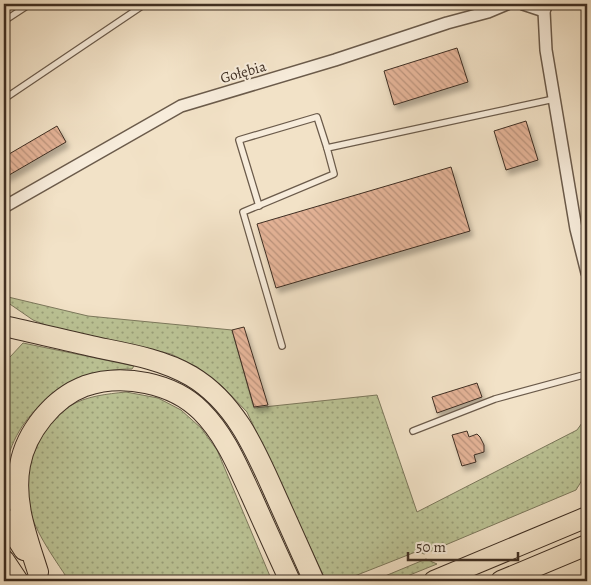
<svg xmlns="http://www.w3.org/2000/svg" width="591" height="585" viewBox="0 0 591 585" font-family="Alegreya,serif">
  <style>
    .grass { fill: url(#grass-dots); stroke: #7c785c }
    .building { fill: url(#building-back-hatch); stroke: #3e2e22; filter: url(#shadow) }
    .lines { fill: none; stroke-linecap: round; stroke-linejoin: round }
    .service-casing { stroke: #6b5b4b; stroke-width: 8 }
    .minor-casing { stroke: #6b5b4b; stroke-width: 14 }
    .trunk-casing { stroke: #3e2e22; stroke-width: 22 }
    .service { stroke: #f7ecdb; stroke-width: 5.5 }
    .minor { stroke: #f7ecdb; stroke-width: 11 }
    .trunk { stroke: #f2e2c7; stroke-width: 20 }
    .labels { text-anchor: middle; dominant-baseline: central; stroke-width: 4; stroke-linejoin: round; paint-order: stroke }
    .street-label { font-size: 15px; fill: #3e2e22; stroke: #f7ecdb }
  </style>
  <defs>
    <pattern id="grass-dots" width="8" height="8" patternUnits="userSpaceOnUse" patternTransform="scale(1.25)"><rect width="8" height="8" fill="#bbc395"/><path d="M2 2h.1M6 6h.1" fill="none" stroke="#999f79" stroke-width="1.8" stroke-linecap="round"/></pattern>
    <pattern id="building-back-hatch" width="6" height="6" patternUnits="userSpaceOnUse" patternTransform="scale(1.25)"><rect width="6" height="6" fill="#e5b498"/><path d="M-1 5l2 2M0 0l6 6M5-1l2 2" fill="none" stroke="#bb937c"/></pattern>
    <filter id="shadow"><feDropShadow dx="3" dy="5" stdDeviation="2.5" flood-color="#0004"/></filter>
  </defs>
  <rect width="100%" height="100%" fill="#f2e2c7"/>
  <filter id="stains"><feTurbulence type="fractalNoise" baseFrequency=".004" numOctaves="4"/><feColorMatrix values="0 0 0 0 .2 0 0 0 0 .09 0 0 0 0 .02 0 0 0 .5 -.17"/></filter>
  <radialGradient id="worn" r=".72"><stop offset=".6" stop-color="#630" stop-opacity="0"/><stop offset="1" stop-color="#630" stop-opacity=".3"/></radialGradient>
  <g class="grass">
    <polygon points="4,296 88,316 232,330 254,408 377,395 417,512 577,430 587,416 587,472 576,490 424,554 418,551 342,581 326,581 247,412 223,387 197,367 171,354 48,326 33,320 4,300"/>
    <path d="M 23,343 L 134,366 L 132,369 C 72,368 12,412 5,473 L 4,472 L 4,359 L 10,357 Z"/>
    <path d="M 126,392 L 158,398 L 181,410 L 201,428 L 217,450 L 272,581 L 69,581 C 53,556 32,529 27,499 C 22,468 43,422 70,406 C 86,396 107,394 126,392 Z"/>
    <polygon points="426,559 437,564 395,581 373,581"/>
  </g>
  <g class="building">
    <polygon points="457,48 468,82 394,105 384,71"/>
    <polygon points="526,121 538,160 506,170 494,131"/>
    <polygon points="57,126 66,142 4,178 4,157"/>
    <polygon points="451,167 470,231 276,288 257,224"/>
    <polygon points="244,327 268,405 254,407 232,330"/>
    <polygon points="477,383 482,397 437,413 432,397"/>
    <polygon points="467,431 469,437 477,434 480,437 484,445 484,452 474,455 476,462 462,466 452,435"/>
  </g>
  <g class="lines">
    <g class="service-casing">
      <g id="service">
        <polyline points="4,21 30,4"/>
        <polyline points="4,99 145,4"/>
        <polyline points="259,206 239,140 317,117 327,148"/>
        <polyline points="282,346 243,212 334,174 327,148 554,99"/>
        <polyline points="413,431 495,399 587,374"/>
      </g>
    </g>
    <g class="minor-casing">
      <g id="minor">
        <polyline points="523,4 544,11"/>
        <polyline points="547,4 544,11 546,50 576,229 587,273"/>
        <polyline points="4,207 181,106 335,60 447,23 488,12 507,4"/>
      </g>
    </g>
    <g class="trunk-casing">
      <g id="trunk">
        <path d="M 4,326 C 36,333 68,341 100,348 C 130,354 164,360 191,376 C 235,402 255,449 275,494 C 288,523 301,552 314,581"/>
        <polyline points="4,518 24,550"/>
        <polyline points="4,560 18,581"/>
        <path d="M 38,572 C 27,537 13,502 20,465 C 26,432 53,398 85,386 C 123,373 173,383 201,411 C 225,435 237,465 251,495 C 264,524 277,553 290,581"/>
        <polyline points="434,581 587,517"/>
        <polyline points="501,581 587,545"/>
      </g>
    </g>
    <use href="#service" class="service"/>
    <use href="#minor" class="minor"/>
    <use href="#trunk" class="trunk"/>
  </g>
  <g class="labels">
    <g class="street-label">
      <text transform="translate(243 72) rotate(-16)">Gołębia</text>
    </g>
  </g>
  <rect width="591" height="585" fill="none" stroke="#f2e2c7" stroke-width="20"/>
  <rect x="5" y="5" width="581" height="575" fill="none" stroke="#3e2e22" stroke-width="2.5"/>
  <rect x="10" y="10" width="571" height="565" fill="none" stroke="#3e2e22"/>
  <path d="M408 552v8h110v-8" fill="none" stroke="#3e2e22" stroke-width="2.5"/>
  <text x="416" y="552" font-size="15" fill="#3e2e22" stroke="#f7ecdb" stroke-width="4" paint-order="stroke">50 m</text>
  <rect width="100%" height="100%" filter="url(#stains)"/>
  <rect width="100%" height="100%" fill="url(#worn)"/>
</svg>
